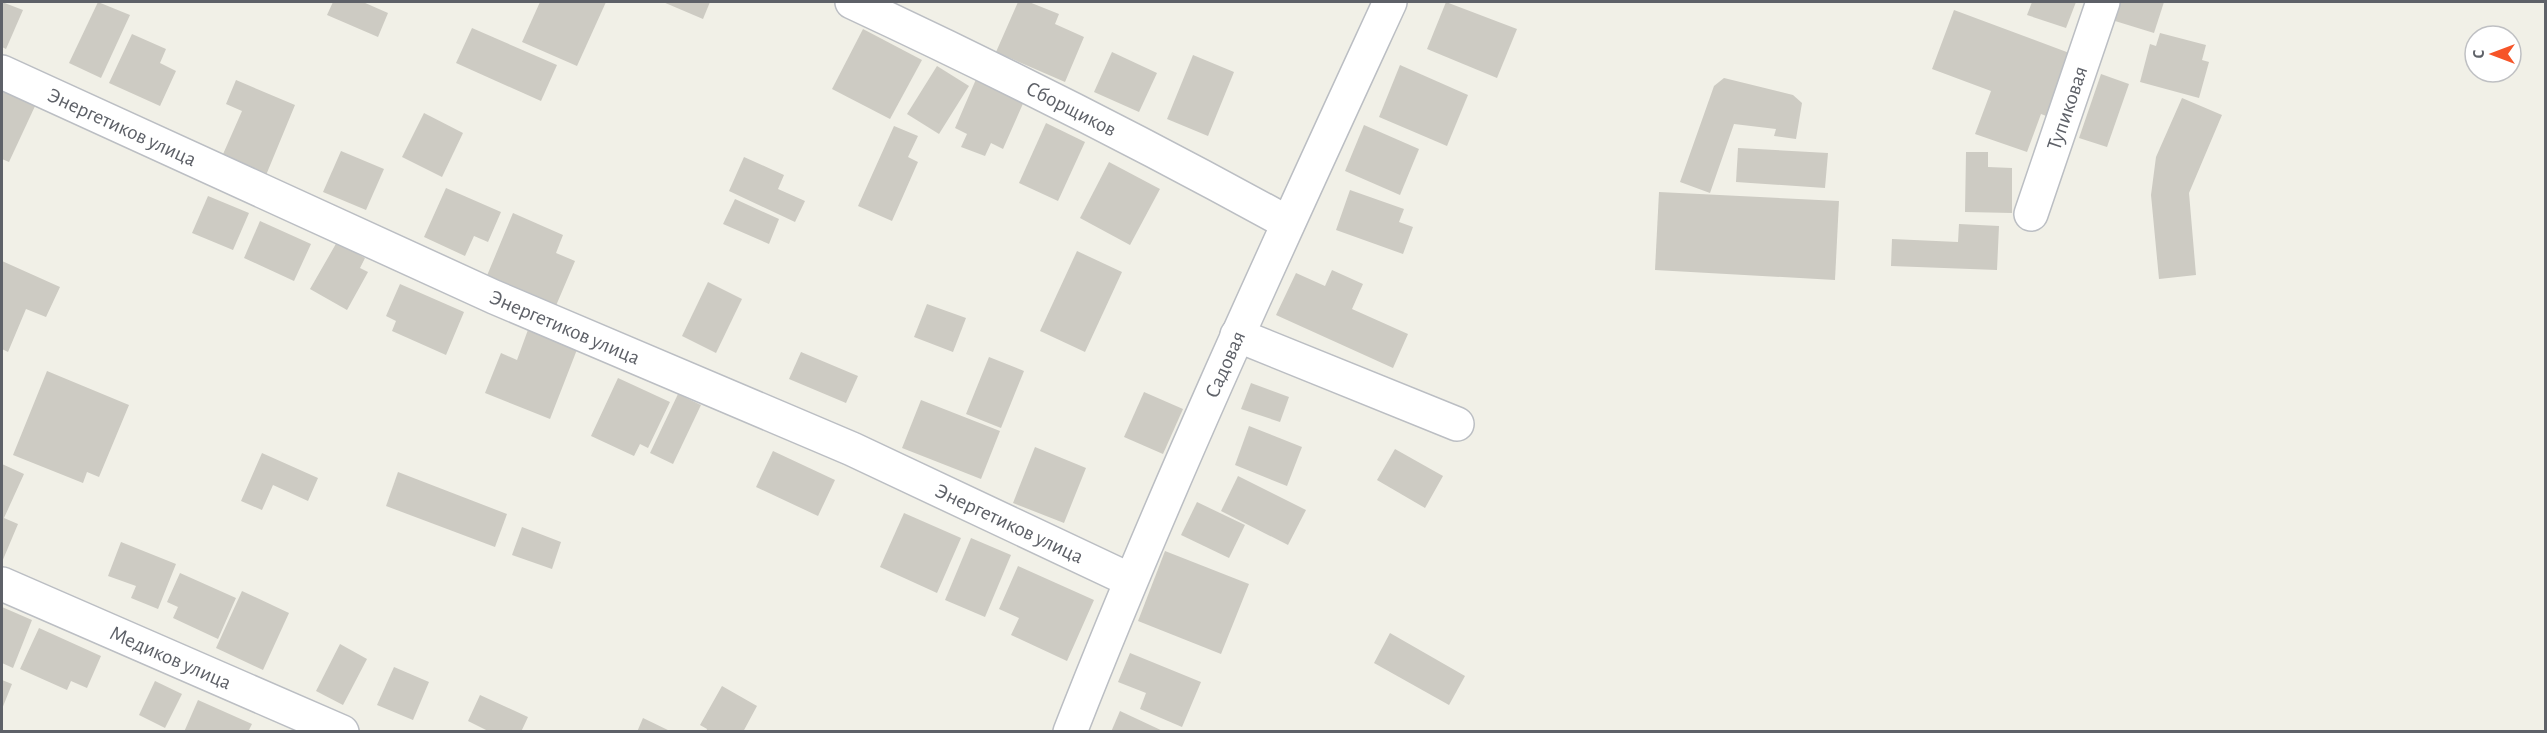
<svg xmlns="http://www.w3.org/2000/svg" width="2547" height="733" viewBox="0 0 2547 733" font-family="'Alegreya Sans',sans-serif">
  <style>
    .building { fill: #cdcbc3 }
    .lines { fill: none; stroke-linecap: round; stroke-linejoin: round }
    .street-casing { stroke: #bbbec3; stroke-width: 36 }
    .street { stroke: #fff; stroke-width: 33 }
    .labels { text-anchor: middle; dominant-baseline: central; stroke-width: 4.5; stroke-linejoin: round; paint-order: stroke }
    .street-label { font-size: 21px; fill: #5e6168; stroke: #fff }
  </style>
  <rect width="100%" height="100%" fill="#f1f0e7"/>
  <g class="building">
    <polygon points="2,2 23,10 6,49 2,47"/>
    <polygon points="98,2 130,15 101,78 69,63"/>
    <polygon points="333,2 363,2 388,13 378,37 327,15"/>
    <polygon points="540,2 606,2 577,66 522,42"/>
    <polygon points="663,2 710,2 703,19"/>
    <polygon points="1018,2 1029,2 1059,14 1055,24 1084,37 1065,82 996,52"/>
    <polygon points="1446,2 1517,29 1497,78 1427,49"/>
    <polygon points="2032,2 2076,2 2066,28 2027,15"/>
    <polygon points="2120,2 2164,2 2154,33 2115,21"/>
    <polygon points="1954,10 2072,54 2049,117 2041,114 2027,152 1975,134 1991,91 1932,69"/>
    <polygon points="472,28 557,65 541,101 456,63"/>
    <polygon points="863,29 922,60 890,119 832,89"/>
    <polygon points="2160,33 2206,45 2202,60 2209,62 2199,98 2140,82 2150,44 2156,46"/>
    <polygon points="132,34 166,49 160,63 176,71 160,106 109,83"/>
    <polygon points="1112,52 1157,73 1139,112 1094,92"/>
    <polygon points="1193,55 1234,72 1208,136 1167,119"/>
    <polygon points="1400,65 1468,95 1447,146 1379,117"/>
    <polygon points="937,66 969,86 939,134 907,114"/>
    <polygon points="2101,74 2129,84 2107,147 2079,138"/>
    <polygon points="977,77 1025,99 1003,149 991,143 985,156 961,147 967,134 955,128"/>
    <polygon points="1724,78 1793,95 1802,103 1796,139 1774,136 1776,129 1734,124 1710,193 1680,182 1714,86"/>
    <polygon points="236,80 295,105 264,180 220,161 242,111 226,104"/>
    <polygon points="2,88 36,104 9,162 2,159"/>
    <polygon points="2182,98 2222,115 2189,193 2196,275 2159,279 2151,195 2156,157"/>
    <polygon points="424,113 463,133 442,177 402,157"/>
    <polygon points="1046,123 1085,142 1058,201 1019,183"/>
    <polygon points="1364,125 1419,149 1400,195 1345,171"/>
    <polygon points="894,126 918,136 908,157 918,162 892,221 858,206"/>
    <polygon points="1738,148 1828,153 1825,188 1736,182"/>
    <polygon points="341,151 384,169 366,210 323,192"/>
    <polygon points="1966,152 1988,152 1988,167 2012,168 2012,213 1965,212"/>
    <polygon points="744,157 784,175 778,189 805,201 795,222 729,191"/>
    <polygon points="1109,162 1160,189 1130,245 1080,218"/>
    <polygon points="446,188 501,212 488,242 474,236 465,256 424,237"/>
    <polygon points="1350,190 1404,209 1399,222 1413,227 1403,254 1336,230"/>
    <polygon points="1659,192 1839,201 1835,280 1655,270"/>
    <polygon points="208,196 249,213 233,250 192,233"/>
    <polygon points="735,199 779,219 769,244 723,224"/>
    <polygon points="513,213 563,235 556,253 575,261 555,308 486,278"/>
    <polygon points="260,221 311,244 294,281 244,258"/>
    <polygon points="1959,224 1999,226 1997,270 1891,266 1892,239 1958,242"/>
    <polygon points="337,242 365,258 360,268 368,272 347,310 310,289"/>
    <polygon points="1077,251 1122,272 1085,352 1040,331"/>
    <polygon points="2,261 60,287 46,317 26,309 8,352 2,349"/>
    <polygon points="1332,270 1363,284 1352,309 1408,334 1393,368 1276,315 1296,273 1325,286"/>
    <polygon points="708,282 742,299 716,353 682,336"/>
    <polygon points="400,284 464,312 446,355 392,331 396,321 386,316"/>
    <polygon points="927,304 966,318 953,352 914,337"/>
    <polygon points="529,327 578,347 550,419 485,393 501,353 517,360"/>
    <polygon points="801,352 858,376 846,403 789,379"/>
    <polygon points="989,357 1024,371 1001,428 966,414"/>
    <polygon points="47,371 129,405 99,477 87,472 83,483 13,455"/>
    <polygon points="618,378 670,402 648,448 640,444 634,456 591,436"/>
    <polygon points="1251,383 1289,397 1280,422 1241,409"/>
    <polygon points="1144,392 1183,409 1163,454 1124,437"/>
    <polygon points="678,394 701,405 673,464 650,453"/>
    <polygon points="921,400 1000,431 981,479 902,448"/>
    <polygon points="1249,426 1302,447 1287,486 1235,465"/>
    <polygon points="1035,447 1086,468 1064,523 1013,503"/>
    <polygon points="1395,449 1443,476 1425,508 1377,480"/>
    <polygon points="773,451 835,480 818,516 756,487"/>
    <polygon points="262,453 318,478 308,501 273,485 262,510 241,501"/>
    <polygon points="2,464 24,474 4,518 18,524 2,562"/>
    <polygon points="398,472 507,514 495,547 386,506"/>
    <polygon points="1238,476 1306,510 1288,545 1221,511"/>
    <polygon points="1197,502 1245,525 1229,558 1181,535"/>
    <polygon points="904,513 961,538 937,593 880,567"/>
    <polygon points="522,527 561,542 552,569 512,555"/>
    <polygon points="971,538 1011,555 985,617 945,600"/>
    <polygon points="121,542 176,564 158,609 131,598 136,586 108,576"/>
    <polygon points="1165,551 1249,584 1221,654 1138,621"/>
    <polygon points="1018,566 1094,600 1067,661 1011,635 1019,618 999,609"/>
    <polygon points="180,573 236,598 218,639 173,618 178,607 167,602"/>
    <polygon points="242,591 289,613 263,670 216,648"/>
    <polygon points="2,607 32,620 13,668 2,663"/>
    <polygon points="39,628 101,656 87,688 71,681 67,690 20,669"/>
    <polygon points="1390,633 1465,676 1449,705 1374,663"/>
    <polygon points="340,644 367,659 343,705 316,691"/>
    <polygon points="1130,653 1201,682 1182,727 1140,709 1146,693 1118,682"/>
    <polygon points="394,667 429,682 413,720 377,705"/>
    <polygon points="2,680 12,684 2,709"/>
    <polygon points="155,681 182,694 165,728 139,715"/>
    <polygon points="722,686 757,706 743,732 706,732 707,729 700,725"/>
    <polygon points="480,695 528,717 521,732 486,732 486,730 468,721"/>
    <polygon points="198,700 252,724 248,732 184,732"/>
    <polygon points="1120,711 1165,732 1111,732"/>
    <polygon points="643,718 672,732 637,732"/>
  </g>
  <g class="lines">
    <g class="street-casing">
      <g id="street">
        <path id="s1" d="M 852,2 C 1000,71 1145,144 1288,223"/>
        <path id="s2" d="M 2,72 L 494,297 L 852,449 L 1130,580"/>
        <path id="s3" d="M 2031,214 L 2103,2"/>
        <polyline points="1237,335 1457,424"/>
        <path id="s4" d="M 2,584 L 342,732"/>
        <path id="s5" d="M 1070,732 C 1167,484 1279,243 1390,2"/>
      </g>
    </g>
    <use href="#street" class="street"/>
  </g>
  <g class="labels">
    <g class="street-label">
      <text stroke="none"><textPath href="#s3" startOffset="112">Тупиковая</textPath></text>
      <text stroke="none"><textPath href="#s1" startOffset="244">Сборщиков</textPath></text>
      <text stroke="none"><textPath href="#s2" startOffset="132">Энергетиков улица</textPath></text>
      <text stroke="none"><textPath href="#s2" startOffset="618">Энергетиков улица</textPath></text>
      <text stroke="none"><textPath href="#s5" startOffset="399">Садовая</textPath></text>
      <text stroke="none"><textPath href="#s2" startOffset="1104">Энергетиков улица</textPath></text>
      <text stroke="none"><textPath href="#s4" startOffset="184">Медиков улица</textPath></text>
    </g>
  </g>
  <rect width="2547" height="733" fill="none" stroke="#5e6168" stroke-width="6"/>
  <g transform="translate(2493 54) rotate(270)"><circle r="28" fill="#ffffff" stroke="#bfc0c3" stroke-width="1.5"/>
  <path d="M0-4.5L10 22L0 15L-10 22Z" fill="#f65428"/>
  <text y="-9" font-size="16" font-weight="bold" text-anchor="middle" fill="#5e6168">С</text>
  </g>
</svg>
